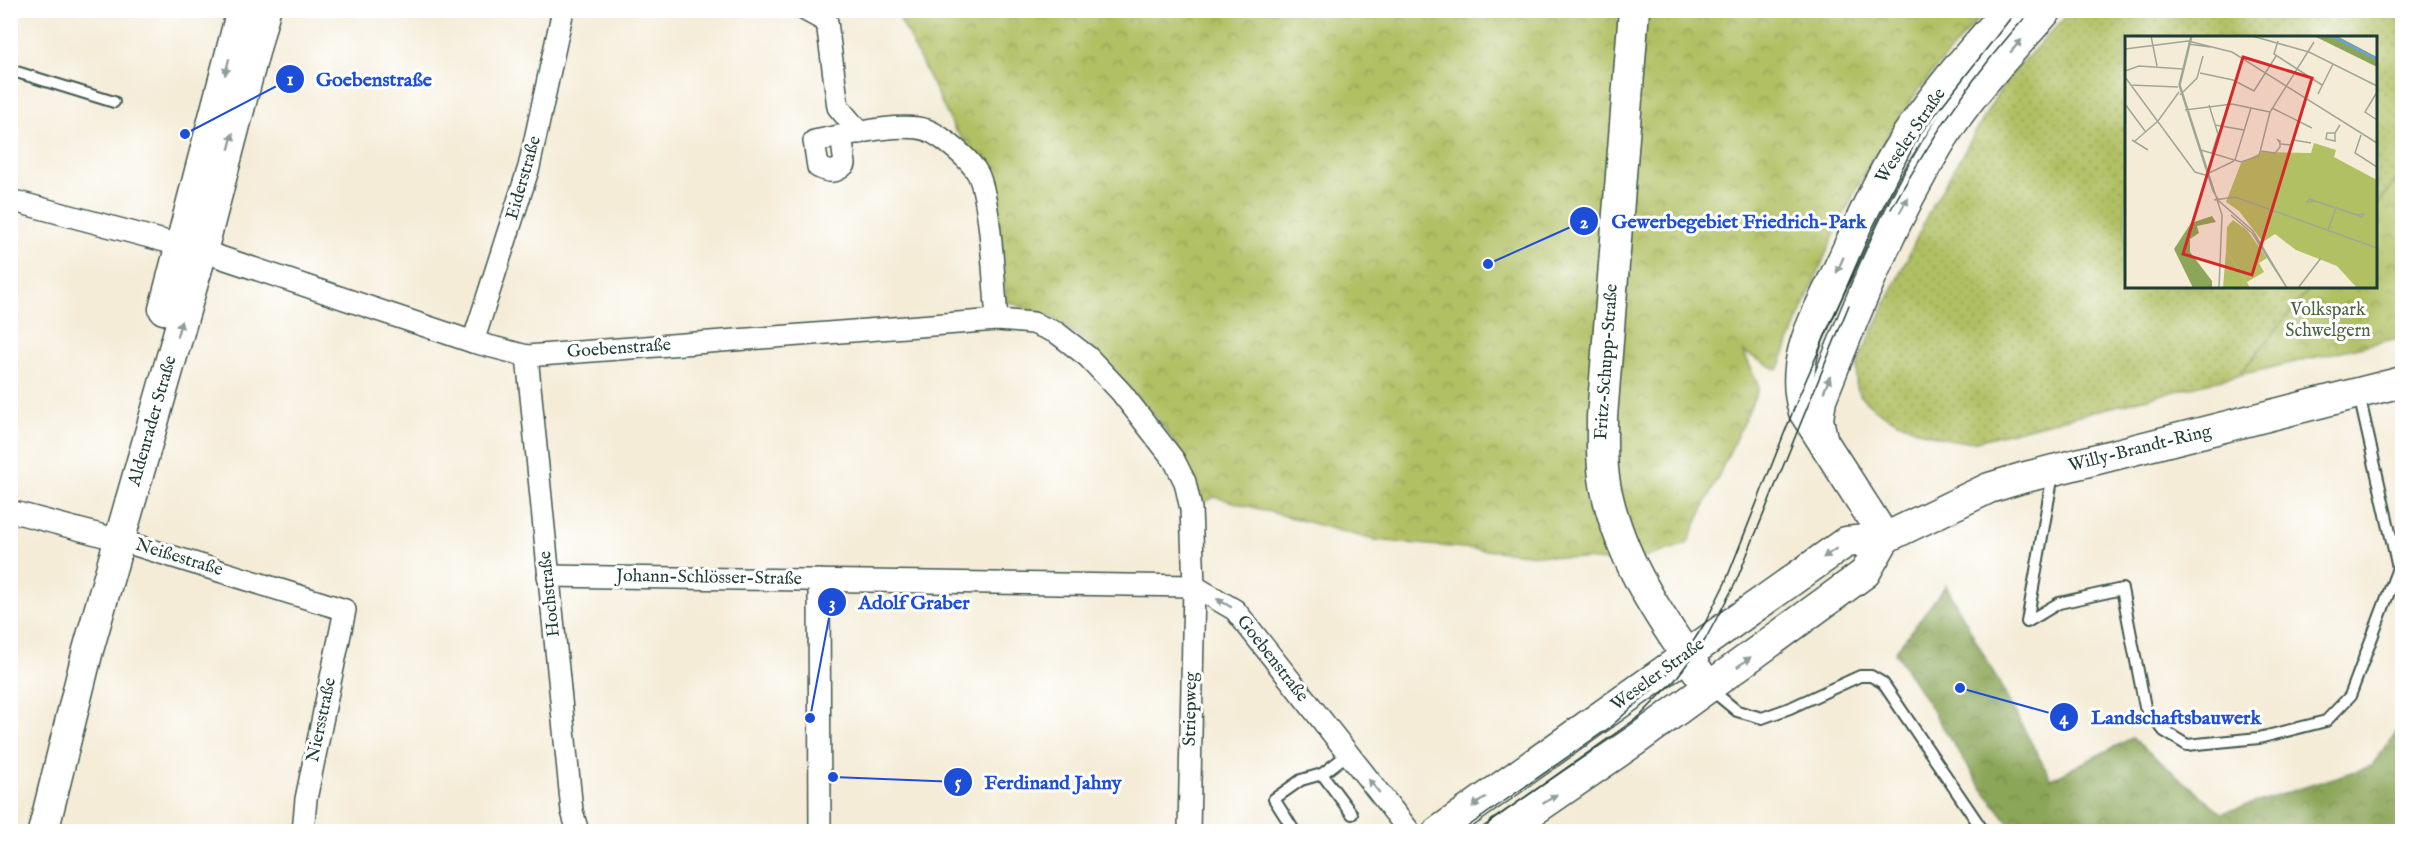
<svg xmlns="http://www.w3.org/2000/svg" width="2413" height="842" viewBox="0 0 2413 842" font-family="'IM FELL English',serif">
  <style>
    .grass { fill: url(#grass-dots); stroke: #687e4c; stroke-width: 1.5 }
    .forest { fill: url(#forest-crowns); stroke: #567246; stroke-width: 1.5 }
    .park { fill: url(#park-crowns); stroke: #687e4c; stroke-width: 1.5 }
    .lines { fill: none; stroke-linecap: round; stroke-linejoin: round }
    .lane-casing { stroke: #3f574c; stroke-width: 14 }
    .street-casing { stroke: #3f574c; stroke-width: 24 }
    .secondary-casing { stroke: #3f574c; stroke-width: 33 }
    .lane { stroke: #fff; stroke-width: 10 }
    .street { stroke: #fff; stroke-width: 21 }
    .secondary { stroke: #fff; stroke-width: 30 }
    .tram { stroke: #1f3d34; stroke-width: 1.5 }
    .oneway { fill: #8f9e9a }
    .labels { text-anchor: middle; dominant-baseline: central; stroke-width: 6; stroke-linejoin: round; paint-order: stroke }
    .street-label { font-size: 18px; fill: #1f3d34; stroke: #fff }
    .park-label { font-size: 18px; fill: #4b6442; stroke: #fff }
    .inset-river { fill: none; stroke: #6aa2d8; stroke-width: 3 }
    .inset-road { fill: none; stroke: #9fa696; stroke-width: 1.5 }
    .view { fill: #d62828; fill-opacity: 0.15; stroke: #d62828; stroke-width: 3 }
    .inset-edge { fill: none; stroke: #1f3d34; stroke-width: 3 }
    .leader { fill: none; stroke: #1d4ed8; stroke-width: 2 }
    .callout-dot { fill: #1d4ed8; stroke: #fff; stroke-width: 2 }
    .mark-label { font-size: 18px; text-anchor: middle; font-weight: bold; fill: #fff }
    .callout-label { font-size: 20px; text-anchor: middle; font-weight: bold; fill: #1d4ed8; stroke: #fff; stroke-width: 6; stroke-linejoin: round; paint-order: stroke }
  </style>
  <defs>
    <pattern id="grass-dots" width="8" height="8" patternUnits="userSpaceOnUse" patternTransform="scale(1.5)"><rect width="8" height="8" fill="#b1c063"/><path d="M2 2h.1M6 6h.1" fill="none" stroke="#8f9d52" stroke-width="1.8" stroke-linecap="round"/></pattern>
    <pattern id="forest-crowns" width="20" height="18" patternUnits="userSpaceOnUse" patternTransform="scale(1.5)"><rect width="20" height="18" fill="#8ca659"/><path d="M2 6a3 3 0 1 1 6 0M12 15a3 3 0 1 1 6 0" fill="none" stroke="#72884a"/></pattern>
    <pattern id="park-crowns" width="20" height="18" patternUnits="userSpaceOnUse" patternTransform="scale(1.5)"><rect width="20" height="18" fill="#b1c063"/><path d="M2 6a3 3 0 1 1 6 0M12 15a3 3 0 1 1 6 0" fill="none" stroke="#8f9d52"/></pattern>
  </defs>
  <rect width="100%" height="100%" fill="#fff"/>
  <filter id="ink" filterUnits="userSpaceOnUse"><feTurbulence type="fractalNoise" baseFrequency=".0167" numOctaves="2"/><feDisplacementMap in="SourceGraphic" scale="12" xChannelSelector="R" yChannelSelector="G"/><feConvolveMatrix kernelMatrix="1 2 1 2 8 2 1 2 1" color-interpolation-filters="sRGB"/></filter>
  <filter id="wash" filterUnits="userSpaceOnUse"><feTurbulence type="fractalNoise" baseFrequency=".008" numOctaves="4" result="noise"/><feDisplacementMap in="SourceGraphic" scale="24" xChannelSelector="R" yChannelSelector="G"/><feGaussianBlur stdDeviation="1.35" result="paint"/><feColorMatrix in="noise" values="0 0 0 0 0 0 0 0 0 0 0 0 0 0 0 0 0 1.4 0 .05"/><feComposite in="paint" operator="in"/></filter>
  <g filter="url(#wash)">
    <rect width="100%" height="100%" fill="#f4ecd7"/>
    <path class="grass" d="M 2071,11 L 2402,11 L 2402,173 L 2376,207 L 2376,38 L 2126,38 L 2126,286 L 2311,287 L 2239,375 L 1976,441 C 1944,444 1883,421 1861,396 C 1853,386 1857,371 1859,360 L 1930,210 L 2006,80 Z"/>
    <polygon class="forest" points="1946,585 2051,779 2132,738 2222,813 2372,766 2402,724 2402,831 2015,831 1979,784 1895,652"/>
    <g class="park">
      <path d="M 896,11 L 1986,11 C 1953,47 1921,84 1894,125 C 1845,198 1811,289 1778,370 L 1744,352 L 1759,388 L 1687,544 L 1628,563 L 1374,540 L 1215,497 L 1202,503 L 1176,444 L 1152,412 L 1090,345 L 1053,318 L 1006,301 L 1000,229 L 989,184 L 970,147 L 955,130 Z"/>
      <polygon points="2402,173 2402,337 2239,375 2311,287 2376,286 2376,207"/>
    </g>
  </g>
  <g filter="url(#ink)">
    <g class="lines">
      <g class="lane-casing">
        <g id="lane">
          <polyline points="10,70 114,102"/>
          <polyline points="2053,474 2027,622 2059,603 2122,589 2145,707 2164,731 2187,745 2259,738 2326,721 2350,696 2398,568 2359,395"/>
          <polyline points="1709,688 1737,711 1762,718 1790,708 1860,676 1871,676 1883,683 1984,832"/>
          <polyline points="1348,754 1322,774 1352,814"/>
          <polyline points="1295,832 1274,799 1301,780 1322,774"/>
        </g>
      </g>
      <g class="street-casing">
        <g id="street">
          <polyline points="805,10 827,22 838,107 860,133"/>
          <path d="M 841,136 L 845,164 C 836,173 830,173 818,167 L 814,141 C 843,136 899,121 927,130 C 942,136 971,160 978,174 C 991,201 994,287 997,320"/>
          <polyline points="10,200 202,251 473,342 527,356 997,320 1033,323 1057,333 1088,357 1121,392 1174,460 1185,482 1191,509 1194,586 1189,832"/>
          <polyline points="473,342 529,167 563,10"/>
          <polyline points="527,356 572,811 578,832"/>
          <polyline points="10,511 119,540 345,610 306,799 303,832"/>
          <polyline points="548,576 1194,586 1235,610 1410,832"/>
          <polyline points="819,580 820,832"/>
        </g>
      </g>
      <g class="secondary-casing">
        <g id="secondary">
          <path d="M 1634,10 L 1602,417 C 1602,443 1601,469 1607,494 C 1623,566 1667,629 1709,687"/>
          <polyline points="164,309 242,10"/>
          <path d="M 1822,438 L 1818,419 L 1821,399 C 1856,311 1890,224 1940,142 C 1969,94 2010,52 2047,10"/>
          <path d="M 1885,538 L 1804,412 C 1788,361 1815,319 1836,274 C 1856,232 1873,190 1897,151 C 1928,100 1969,54 2008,10"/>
          <polyline points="43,832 88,650 202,251 265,10"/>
          <polyline points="1438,832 1846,542 1885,538 1989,488 2022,478 2402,382"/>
          <polyline points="1502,832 1636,740 1865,573 1885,538"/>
        </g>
      </g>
      <use href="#lane" class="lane"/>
      <use href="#street" class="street"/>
      <use href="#secondary" class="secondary"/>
      <g class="tram">
        <path d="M 1891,209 C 1931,139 1976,69 2032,10"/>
        <polyline points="1460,832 1609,728 1655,687 1685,654 1705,623 1725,583 1799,396 1871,231 1919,135 2017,10"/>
        <polyline points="1476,832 1640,716 1675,680 1705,640 1735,584 1849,305"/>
      </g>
    </g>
    <defs><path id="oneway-solid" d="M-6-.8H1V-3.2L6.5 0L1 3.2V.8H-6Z" transform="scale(1.5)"/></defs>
    <g class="oneway">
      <use href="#oneway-solid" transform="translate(2016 46) rotate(-49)"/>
      <use href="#oneway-solid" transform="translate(227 67) rotate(104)"/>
      <use href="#oneway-solid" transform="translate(231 141) rotate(-75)"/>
      <use href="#oneway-solid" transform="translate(1904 205) rotate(-61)"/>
      <use href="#oneway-solid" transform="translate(1840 265) rotate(114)"/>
      <use href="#oneway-solid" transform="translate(179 329) rotate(-74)"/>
      <use href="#oneway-solid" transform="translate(1827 384) rotate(-68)"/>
      <use href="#oneway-solid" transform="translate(1830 553) rotate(145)"/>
      <use href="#oneway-solid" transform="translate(1224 603) rotate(-150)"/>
      <use href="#oneway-solid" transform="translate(1744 662) rotate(-36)"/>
      <use href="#oneway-solid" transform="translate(1374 786) rotate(-129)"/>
      <use href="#oneway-solid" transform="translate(1550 799) rotate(-34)"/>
      <use href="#oneway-solid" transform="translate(1479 802) rotate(144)"/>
    </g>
  </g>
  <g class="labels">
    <g class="street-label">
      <text transform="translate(1911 136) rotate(-56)">Weseler Straße</text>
      <text transform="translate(524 178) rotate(-74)">Eiderstraße</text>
      <text transform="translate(619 349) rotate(-4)">Goebenstraße</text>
      <text transform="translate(1607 362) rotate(-86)">Fritz-Schupp-Straße</text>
      <text transform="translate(153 421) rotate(-74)">Aldenrader Straße</text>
      <text transform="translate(2140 449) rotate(-14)">Willy-Brandt-Ring</text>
      <text transform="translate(179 558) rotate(17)">Neißestraße</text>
      <text transform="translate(709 578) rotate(1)">Johann-Schlösser-Straße</text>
      <text transform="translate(550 594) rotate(-96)">Hochstraße</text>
      <text transform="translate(1272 659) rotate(52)">Goebenstraße</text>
      <text transform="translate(1658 675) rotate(-36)">Weseler Straße</text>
      <text transform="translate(1191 709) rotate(-89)">Striepweg</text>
      <text transform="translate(322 720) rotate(-78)">Niersstraße</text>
    </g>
    <g class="park-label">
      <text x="2328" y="310">Volkspark<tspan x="2328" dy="21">Schwelgern</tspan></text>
    </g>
  </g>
  <g transform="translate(2125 36)">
    <rect width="252" height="252" fill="#f4ecd7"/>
    <path d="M 108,184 L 122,194 L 142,222 L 134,227 L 139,236 L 122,246 L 101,215 L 102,191 Z" fill="#b1c063"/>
    <path d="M 189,0 L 212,0 L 252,21 L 252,31 ZM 87,180 L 91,186 L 72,190 L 74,197 L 65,203 L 65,216 L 87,245 L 87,252 L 68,252 L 49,213 L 66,187 Z" fill="#8ca659"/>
    <path d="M 189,107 L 211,114 L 209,121 L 252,144 L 252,252 L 232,252 L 212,230 L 171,214 L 150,198 L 138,206 L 114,175 L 101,166 L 116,127 L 137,116 L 186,117 ZM 101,215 L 122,246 L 125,252 L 98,252 Z" fill="#b1c063"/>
    <path class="inset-river" d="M 207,0 L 252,23"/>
    <path class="inset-road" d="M 26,0 L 32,30M 66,0 L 54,49 L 88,155 L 94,165 L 128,195 L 162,252M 67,0 L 55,49 L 97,179 L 94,252M 127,0 L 184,16 L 252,50M 153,5 L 149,18 L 197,49M 63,8 L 85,11M 0,13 L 63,5 L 107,16 L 252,107M 0,35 L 14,30 L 58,33M 75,37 L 108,44 L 129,55 L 151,20M 0,41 L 70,136 L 80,139 L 109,125M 5,49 L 53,51M 252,56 L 240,76 L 252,84M 193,58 L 208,28M 55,59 L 72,42 L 78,20M 0,68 L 20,95M 84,69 L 93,98 L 87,117M 147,72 L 187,92M 60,74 L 107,68 L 145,76M 90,89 L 119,94M 210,97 L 210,105 L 201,103 L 202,97 L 210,97 L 215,89M 236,99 L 230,117 L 252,131M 7,104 L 23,114M 10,105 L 33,85 L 54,56M 156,108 L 165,109 L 169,104 L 186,107M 76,114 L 116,126 L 134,120 L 145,76 L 189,6M 136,115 L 150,117 L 155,111 L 155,105 L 153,104 L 155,107M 110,124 L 126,72M 89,164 L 110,161 L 252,212M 190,165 L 182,166 L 184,163 L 185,163 L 190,165 L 232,179 L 237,181 L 239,178 L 232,179M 106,179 L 127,197 L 162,252M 203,194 L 211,172M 173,252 L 196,222"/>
    <path class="view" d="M 118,21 L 187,42 L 127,239 L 58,218 Z"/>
    <rect width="252" height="252" class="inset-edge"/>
  </g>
  <path class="leader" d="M185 134L290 79M1488 264L1584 221M810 718L832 602M1960 688L2064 717M833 777L958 782"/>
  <g class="callout-dot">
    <circle cx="185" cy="134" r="6"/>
    <circle cx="1488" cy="264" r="6"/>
    <circle cx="810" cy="718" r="6"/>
    <circle cx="1960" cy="688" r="6"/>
    <circle cx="833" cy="777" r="6"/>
    <circle cx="290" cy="79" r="15"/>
    <circle cx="1584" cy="221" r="15"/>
    <circle cx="832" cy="602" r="15"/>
    <circle cx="2064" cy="717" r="15"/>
    <circle cx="958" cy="782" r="15"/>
  </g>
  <g class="mark-label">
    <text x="290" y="85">1</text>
    <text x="1584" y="228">2</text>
    <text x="832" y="609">3</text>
    <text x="2064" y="724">4</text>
    <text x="958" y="788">5</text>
  </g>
  <g class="callout-label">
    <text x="374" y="86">Goebenstraße</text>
    <text x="1739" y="228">Gewerbegebiet Friedrich-Park</text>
    <text x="914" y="609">Adolf Graber</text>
    <text x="2176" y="724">Landschaftsbauwerk</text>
    <text x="1053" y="789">Ferdinand Jahny</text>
  </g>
  <rect width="2413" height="842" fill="none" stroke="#fff" stroke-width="36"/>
</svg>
